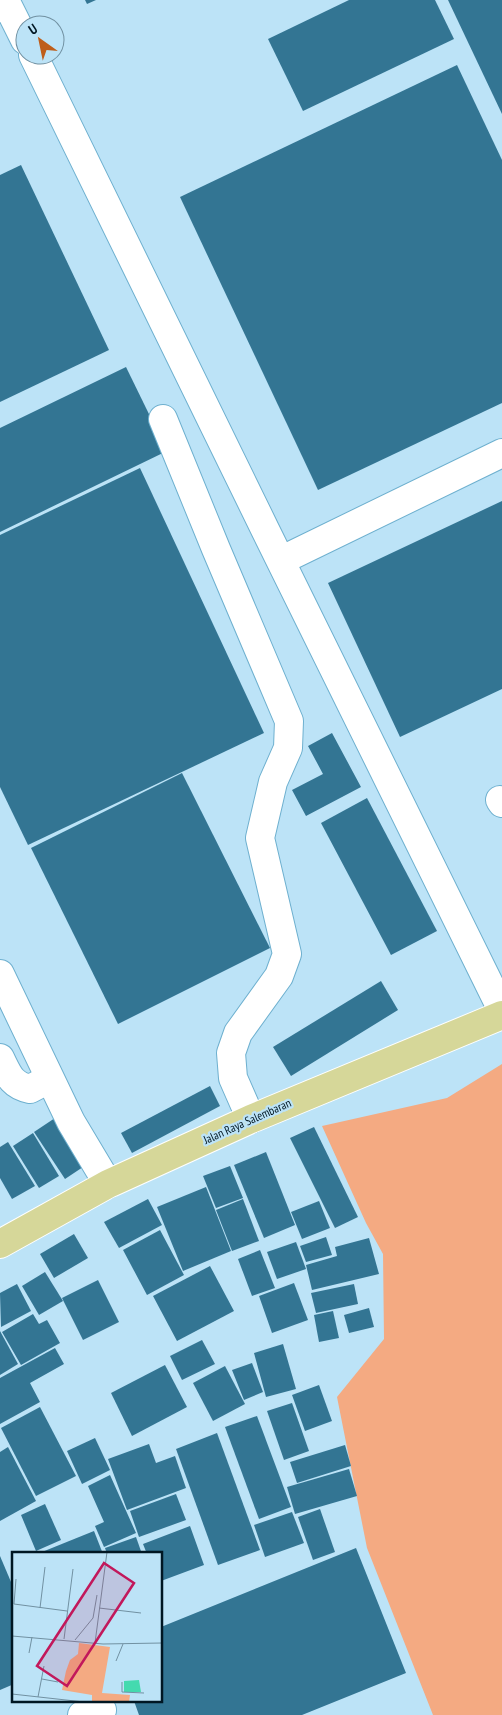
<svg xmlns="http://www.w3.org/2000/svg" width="502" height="1715" viewBox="0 0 502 1715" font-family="'PT Sans Narrow',sans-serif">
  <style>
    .green { fill: #f4aa82 }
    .building { fill: #337593 }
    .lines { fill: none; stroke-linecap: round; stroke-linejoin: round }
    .minor-casing { stroke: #6eb0cf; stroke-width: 30 }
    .major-casing { stroke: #fff; stroke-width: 30 }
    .minor { stroke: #fff; stroke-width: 28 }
    .major { stroke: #d6d799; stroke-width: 28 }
    .labels { text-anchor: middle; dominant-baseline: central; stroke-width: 4.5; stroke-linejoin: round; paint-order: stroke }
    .street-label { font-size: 12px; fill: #001723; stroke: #bce3f7 }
    .inset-road { fill: none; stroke: #7191a2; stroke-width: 1 }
    .view { fill: #c2185b; fill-opacity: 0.15; stroke: #c2185b; stroke-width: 2.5 }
    .inset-edge { fill: none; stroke: #001723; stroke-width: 2.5 }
  </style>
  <rect width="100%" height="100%" fill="#bce3f7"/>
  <polygon class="green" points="502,1064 502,1715 433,1715 367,1548 337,1397 384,1339 383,1254 366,1223 322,1126 447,1098"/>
  <g class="building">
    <polygon points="85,0 96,0 87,4"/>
    <polygon points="349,0 435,0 454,39 303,111 268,39"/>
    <polygon points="448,0 502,0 502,114"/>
    <polygon points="457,65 502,160 502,403 318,490 180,197"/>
    <polygon points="21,165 109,350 0,402 0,175"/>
    <polygon points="126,367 167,451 0,532 0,428"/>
    <polygon points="140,468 264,733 28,845 0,787 0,535"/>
    <polygon points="502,501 502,689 400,737 328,583"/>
    <polygon points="332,733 361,787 306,816 292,790 323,774 308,746"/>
    <polygon points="182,773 270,948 118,1024 31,848"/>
    <polygon points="367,798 437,931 391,955 321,823"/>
    <polygon points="381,981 398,1010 291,1076 273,1047"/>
    <polygon points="210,1086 220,1106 132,1153 121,1133"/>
    <polygon points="55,1118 86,1165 65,1179 34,1132"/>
    <polygon points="314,1127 358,1217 335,1228 290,1138"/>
    <polygon points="33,1133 59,1176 39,1188 13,1146"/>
    <polygon points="8,1142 35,1186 12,1199 0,1178 0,1147"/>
    <polygon points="266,1152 295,1225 264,1238 234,1165"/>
    <polygon points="230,1166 243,1198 216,1208 203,1176"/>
    <polygon points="206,1187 231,1251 183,1271 157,1207"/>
    <polygon points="148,1199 162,1225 119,1248 104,1222"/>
    <polygon points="243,1199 259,1241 232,1251 216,1210"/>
    <polygon points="319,1201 330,1228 302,1239 291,1212"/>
    <polygon points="160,1230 184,1275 147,1295 123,1250"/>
    <polygon points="74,1234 88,1258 54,1278 40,1254"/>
    <polygon points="326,1237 332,1255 306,1262 300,1246"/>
    <polygon points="369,1238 379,1274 312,1290 306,1265 337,1256 335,1247"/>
    <polygon points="296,1242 306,1269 277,1279 267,1252"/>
    <polygon points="260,1250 275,1288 252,1296 238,1259"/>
    <polygon points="210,1266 234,1311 177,1341 153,1296"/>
    <polygon points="45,1272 63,1301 39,1315 22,1286"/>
    <polygon points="98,1280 119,1322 83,1340 62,1298"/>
    <polygon points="294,1283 308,1320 272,1333 259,1296"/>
    <polygon points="17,1284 31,1311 1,1327 0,1293"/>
    <polygon points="354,1284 358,1304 316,1313 311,1293"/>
    <polygon points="369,1308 374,1327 349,1333 344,1315"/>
    <polygon points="333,1311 339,1338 319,1342 314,1315"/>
    <polygon points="33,1314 39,1324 47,1320 60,1343 21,1365 2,1332"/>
    <polygon points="0,1331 18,1364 0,1375"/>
    <polygon points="202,1340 215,1364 182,1380 170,1356"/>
    <polygon points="283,1344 296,1389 266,1397 254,1353"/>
    <polygon points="55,1348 64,1364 30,1383 40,1402 0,1424 0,1378"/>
    <polygon points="252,1363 263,1392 244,1400 232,1370"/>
    <polygon points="165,1365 187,1407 132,1436 111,1393"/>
    <polygon points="225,1366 245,1404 213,1421 193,1383"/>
    <polygon points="319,1385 332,1421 305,1431 292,1395"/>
    <polygon points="292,1403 309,1451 284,1460 267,1411"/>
    <polygon points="40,1407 76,1476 36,1496 1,1428"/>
    <polygon points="257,1416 291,1507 259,1519 225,1427"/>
    <polygon points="217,1433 260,1550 218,1565 176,1449"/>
    <polygon points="95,1438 110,1470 82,1484 67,1451"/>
    <polygon points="149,1444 156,1463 175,1456 186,1488 127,1510 108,1459"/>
    <polygon points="345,1445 351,1466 297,1483 290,1462"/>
    <polygon points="8,1447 36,1501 0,1521 0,1452"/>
    <polygon points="349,1469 357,1496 295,1514 287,1487"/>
    <polygon points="110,1475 136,1533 104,1547 95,1526 104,1522 88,1486"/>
    <polygon points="176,1494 186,1520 139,1537 130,1511"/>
    <polygon points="45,1504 61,1540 36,1551 21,1515"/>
    <polygon points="320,1509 335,1552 313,1560 298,1517"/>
    <polygon points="292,1512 304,1543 265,1557 254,1525"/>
    <polygon points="190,1526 204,1565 161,1581 161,1554 147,1554 143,1544"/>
    <polygon points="94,1531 103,1554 37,1554"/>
    <polygon points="136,1537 142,1554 107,1554 105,1548"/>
    <polygon points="356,1548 406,1673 302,1715 139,1715 134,1701 161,1701 161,1627"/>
    <polygon points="0,1556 14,1589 14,1684 0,1690"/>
  </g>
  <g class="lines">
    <g class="minor-casing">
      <g id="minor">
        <polyline points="5,0 25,40"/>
        <path d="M 33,55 C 189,373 344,693 502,1010"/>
        <polyline points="163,419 216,549 289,721 288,748 273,782 260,838 287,954 279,976 238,1033 231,1053 233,1078 251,1119"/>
        <polyline points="282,560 502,453"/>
        <polyline points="500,800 502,803"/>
        <polyline points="0,974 71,1122 108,1184"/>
        <path d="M 0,1058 C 8,1074 11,1085 30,1089 L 49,1079"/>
        <polyline points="82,1715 102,1710"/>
      </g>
    </g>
    <g class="major-casing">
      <polyline id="major" points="0,1244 108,1184 251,1119 502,1015"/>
    </g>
    <use href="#minor" class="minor"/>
    <use href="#major" class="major"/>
  </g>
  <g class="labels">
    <g class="street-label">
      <text transform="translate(247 1121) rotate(-24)">Jalan Raya Salembaran</text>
    </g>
  </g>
  <g transform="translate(12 1552)">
    <rect width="150" height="150" fill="#bce3f7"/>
    <path d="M 67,91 L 98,95 L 90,141 L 118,143 L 117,150 L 80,150 L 80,143 L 50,138 L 54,119 L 58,108 L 66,102 Z" fill="#f4aa82"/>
    <path d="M 112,129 L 127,128 L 129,140 L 112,140 Z" fill="#44daaf"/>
    <path class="inset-road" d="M 4,27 L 2,52 L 55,59M 28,56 L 33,15M 87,56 L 129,61M 0,84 L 91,92 L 150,91M 52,87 L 61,17M 63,88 L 81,66 L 85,43M 83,91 L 95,0M 17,101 L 20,85M 104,109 L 111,92M 30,127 L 46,130M 110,130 L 110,140 L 132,141M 0,142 L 72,150M 26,145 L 32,114"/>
    <path class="view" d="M 92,11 L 122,31 L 55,134 L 25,114 Z"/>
    <rect width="150" height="150" class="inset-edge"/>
  </g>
  <g transform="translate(40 40) rotate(327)"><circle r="24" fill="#bce3f7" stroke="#7191a2"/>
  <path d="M0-4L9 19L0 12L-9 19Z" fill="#be5e1b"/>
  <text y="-8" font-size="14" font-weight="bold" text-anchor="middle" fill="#001723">U</text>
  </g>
</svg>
